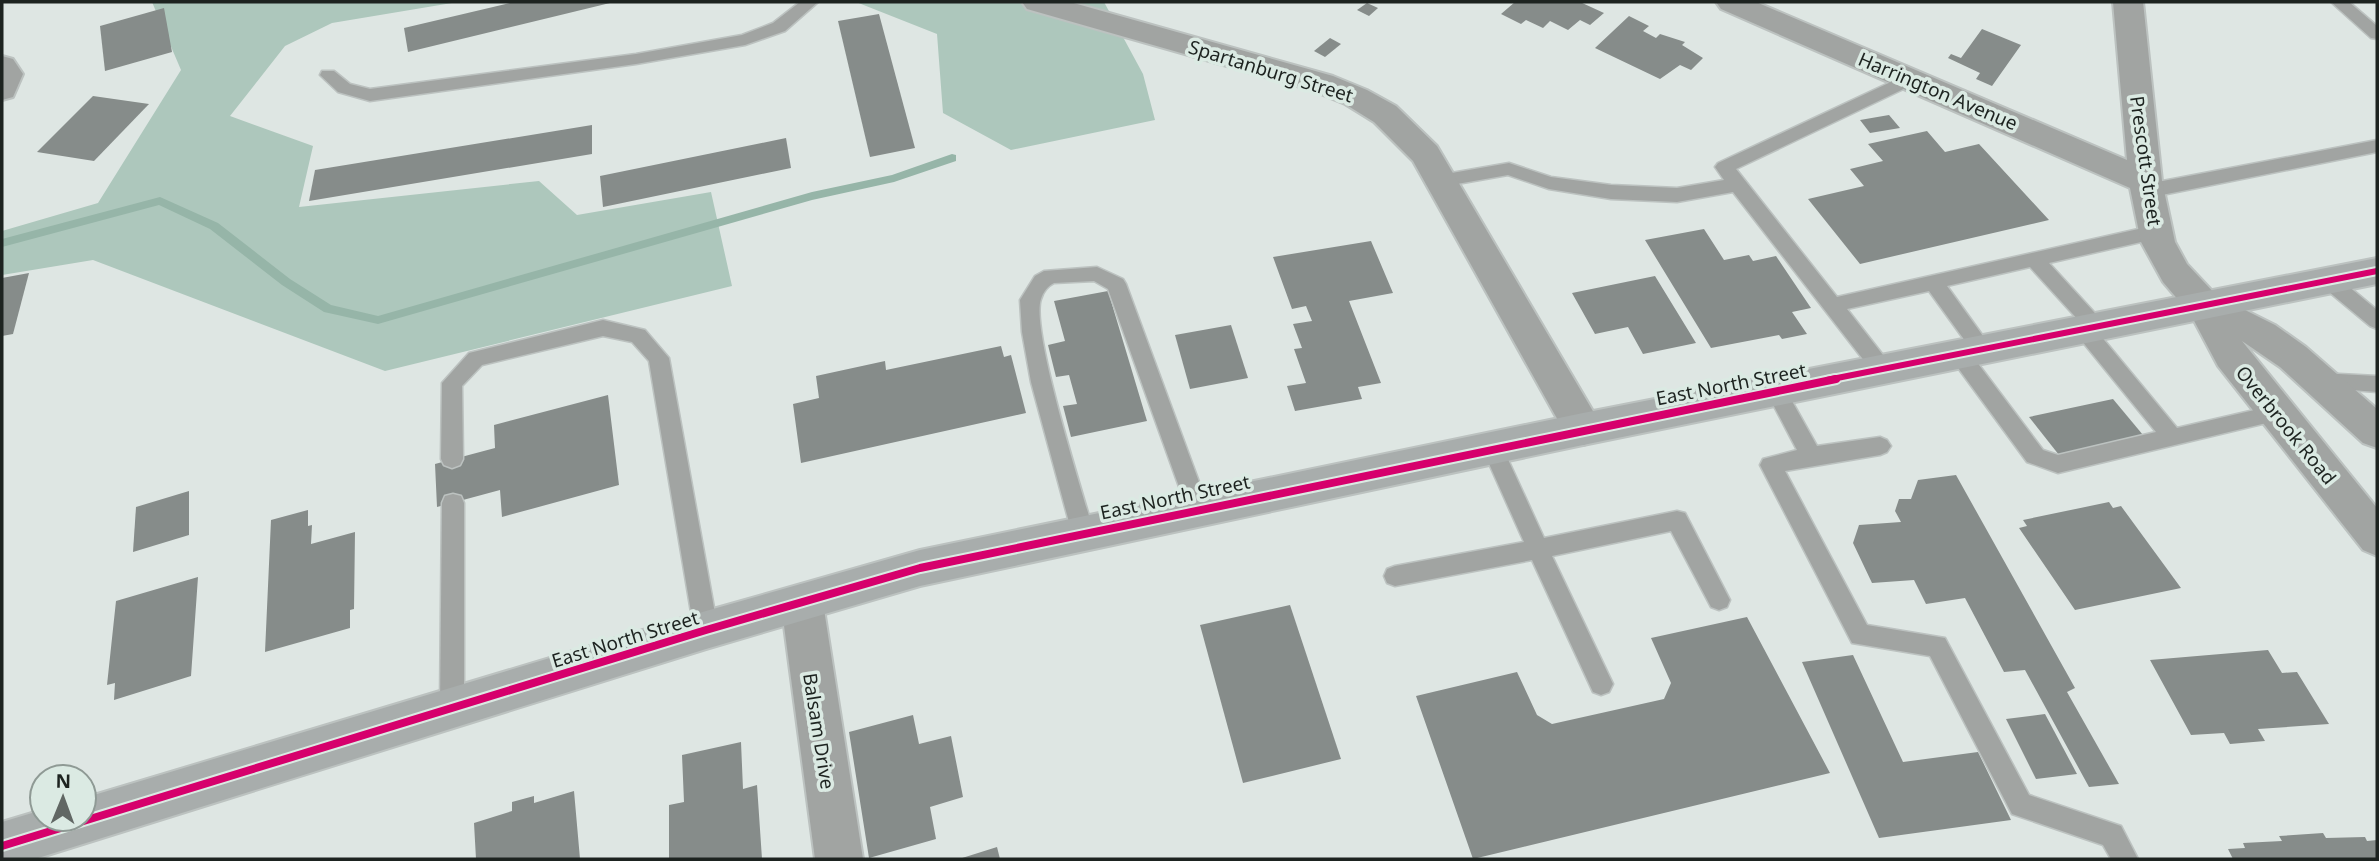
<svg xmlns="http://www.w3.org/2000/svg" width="2379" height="861" viewBox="0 0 2379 861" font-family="'Noto Sans',sans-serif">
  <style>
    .forest { fill: #adc7bc }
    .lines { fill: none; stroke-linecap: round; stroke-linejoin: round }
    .stream { fill: #96b5a8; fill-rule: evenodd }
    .building { fill: #868c8a }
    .lane-casing { stroke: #bcc2c0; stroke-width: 3 }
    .street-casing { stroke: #bcc2c0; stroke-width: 4 }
    .secondary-casing { stroke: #bcc2c0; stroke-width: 4 }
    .lane { fill: #a1a4a2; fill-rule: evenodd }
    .street { fill: #a1a4a2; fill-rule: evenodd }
    .secondary { fill: #a8adac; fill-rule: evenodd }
    .cycleway-far1-casing { stroke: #dbeae3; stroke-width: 10 }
    .cycleway-casing { stroke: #dbeae3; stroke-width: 12 }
    .cycleway-far1 { stroke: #d6006c; stroke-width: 6 }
    .cycleway { stroke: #d6006c; stroke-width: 8 }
    .labels { text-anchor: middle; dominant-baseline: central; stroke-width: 7; stroke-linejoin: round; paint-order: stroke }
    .street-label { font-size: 19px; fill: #1d2320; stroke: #dbeae3 }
  </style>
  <rect width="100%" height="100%" fill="#dee6e3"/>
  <g class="forest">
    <polygon points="152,2 458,2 332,23 285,46 230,116 313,146 299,207 539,181 577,215 711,192 732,286 385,371 93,260 2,275 2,231 98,203 181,70"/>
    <polygon points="856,2 1104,2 1143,74 1155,120 1011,150 943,113 937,34"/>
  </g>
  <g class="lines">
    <polygon class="stream" points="952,154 956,155 956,161 894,182 812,200 378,324 324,312 282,285 210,229 159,205 2,247 2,239 160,197 218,223 290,279 331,305 378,316 812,192 892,175"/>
  </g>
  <g class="building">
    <polygon points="514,2 610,3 408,52 404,28"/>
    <polygon points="1515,2 1580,2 1604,13 1590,25 1580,20 1568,30 1550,21 1543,28 1526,20 1521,24 1501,14"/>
    <polygon points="1367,3 1378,8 1369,16 1357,10"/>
    <polygon points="164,8 172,52 105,71 100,26"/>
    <polygon points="879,14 915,148 870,157 838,21"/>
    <polygon points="1629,16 1649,26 1643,31 1656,38 1660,34 1685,42 1682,45 1703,58 1691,70 1680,65 1660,79 1595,48"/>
    <polygon points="1982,29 2021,45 1992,86 1976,79 1980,73 1948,58 1951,54 1961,58"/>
    <polygon points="1330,38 1341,44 1325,57 1314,51"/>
    <polygon points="93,96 149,104 94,161 37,152"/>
    <polygon points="1889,115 1900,128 1870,133 1860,120"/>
    <polygon points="592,125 592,154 309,201 315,170"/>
    <polygon points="1927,131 1945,152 1979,144 2049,220 1860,264 1808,199 1864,186 1850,169 1883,161 1868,144"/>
    <polygon points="786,138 791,168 603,207 600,176"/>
    <polygon points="1704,229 1724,260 1749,255 1753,261 1776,256 1811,308 1792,312 1807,334 1782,339 1779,335 1711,348 1645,240"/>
    <polygon points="1371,241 1393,293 1349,301 1381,383 1358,387 1362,399 1295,411 1287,386 1306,383 1294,349 1302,348 1293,324 1312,321 1306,306 1292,309 1273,257"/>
    <polygon points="29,273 13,334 2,336 2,278"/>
    <polygon points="1655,276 1696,343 1643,354 1628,327 1595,334 1572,293"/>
    <polygon points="1108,291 1147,421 1071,437 1063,406 1077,404 1069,375 1056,377 1048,345 1065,341 1054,301"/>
    <polygon points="1231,325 1248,378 1190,389 1175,335"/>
    <polygon points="1001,346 1004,357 1011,355 1026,413 801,463 793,404 819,398 816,376 885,361 886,370"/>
    <polygon points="608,395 619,485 502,517 500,490 437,507 435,464 495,448 494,425"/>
    <polygon points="2113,399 2143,435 2059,455 2029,417"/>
    <polygon points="1956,475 2075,688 2067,692 2119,784 2089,787 2025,670 2004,672 1965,598 1926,604 1914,580 1872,583 1853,543 1859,525 1901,522 1895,511 1899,499 1911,499 1918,480"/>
    <polygon points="189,491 189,535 133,552 136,507"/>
    <polygon points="2109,502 2113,508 2121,506 2181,588 2075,610 2019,528 2027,526 2023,520"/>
    <polygon points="308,510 308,526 312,525 311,544 355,532 354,609 350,610 350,628 265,652 271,520"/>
    <polygon points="198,577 191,676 114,700 115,683 107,685 116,601"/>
    <polygon points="1290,605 1341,759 1243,783 1200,625"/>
    <polygon points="1747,617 1830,773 1473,859 1416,696 1517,672 1537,715 1552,724 1664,699 1671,683 1651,638"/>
    <polygon points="2268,650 2282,673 2297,672 2329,724 2258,729 2265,741 2230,744 2224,733 2191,735 2150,660"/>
    <polygon points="1853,655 1903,762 1978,752 2011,820 1879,838 1802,662"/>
    <polygon points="2045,714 2077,774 2036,779 2006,719"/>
    <polygon points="913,715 919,744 951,736 963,797 930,807 936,839 869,858 849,732"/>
    <polygon points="741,742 743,789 757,785 762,859 669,859 669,805 684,802 682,755"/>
    <polygon points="574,791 580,859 476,859 474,823 512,811 512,802 534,796 534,803"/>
    <polygon points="2323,833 2326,838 2365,837 2367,841 2377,840 2377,859 2233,859 2228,849 2245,848 2243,843 2282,841 2279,836"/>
    <polygon points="997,847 1000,859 959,859"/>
  </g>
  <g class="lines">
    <g class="lane-casing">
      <g id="lane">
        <polygon points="800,2 818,2 785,31 745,45 636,64 370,101 338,92 320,75 322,71 334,71 350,84 370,89 636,54 742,35 773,23"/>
        <polygon points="2331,2 2349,2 2377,26 2377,39 2371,38"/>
        <polygon points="1910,73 1919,79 1916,83 1736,169 1837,297 2156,225 2163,227 2165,232 2163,237 2049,263 2104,323 2107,328 2100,335 2177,428 2276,405 2283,407 2286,413 2283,419 2058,473 2027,462 1953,361 1950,355 1953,349 1960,347 1967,349 2043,450 2058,455 2156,432 2077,335 2074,330 2081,323 2030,267 1947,286 1993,350 1990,356 1983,358 1976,356 1929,291 1847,309 1890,364 1893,370 1890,376 1883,378 1876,376 1733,192 1677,202 1611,199 1549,189 1508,175 1440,187 1434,186 1431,181 1434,176 1440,175 1509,163 1551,177 1611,185 1677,188 1724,180 1715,167 1718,163"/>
        <polygon points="2377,140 2377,152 2147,198 2141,196 2138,191 2141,186 2147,184"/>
        <path d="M 1097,267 L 1123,279 L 1126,284 L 1209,509 L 1206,516 L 1198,518 L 1190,516 L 1187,509 L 1108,289 L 1094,281 L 1054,283 C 1048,286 1043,292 1041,299 C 1030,329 1083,494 1094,533 L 1091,540 L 1083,543 L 1075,540 L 1072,533 L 1031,382 L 1022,332 L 1020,300 L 1035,276 L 1044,271 Z"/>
        <polygon points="2329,274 2336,276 2377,310 2377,329 2370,326 2322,286 2319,281 2322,276"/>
        <polygon points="603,320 645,330 669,358 718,630 714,637 706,641 698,637 694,630 649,361 632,342 603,336 482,365 462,386 463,459 460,465 452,468 444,465 441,459 442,383 469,353"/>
        <polygon points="2320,373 2377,376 2377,392 2313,387 2310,381 2313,375"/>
        <polygon points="1776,383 1783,385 1817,446 1880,437 1887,440 1891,446 1887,452 1880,455 1785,471 1867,625 1945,638 2029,795 2121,826 2138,859 2111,859 2103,845 2012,814 1930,656 1852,643 1760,465 1763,459 1797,450 1766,391 1769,385"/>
        <polygon points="1493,439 1500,442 1544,538 1677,511 1685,513 1730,600 1727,607 1719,610 1711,607 1671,531 1552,556 1613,684 1609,692 1601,695 1593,692 1532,560 1395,586 1387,583 1384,576 1387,569 1395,566 1524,542 1482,448 1486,442"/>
        <polygon points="453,494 461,496 464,503 464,708 461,716 452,719 443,716 440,708 442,503 445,496"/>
      </g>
    </g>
    <g class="street-casing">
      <g id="street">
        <polygon points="1022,2 1070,2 1333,76 1367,90 1396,106 1437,146 1597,418 1602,429 1597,440 1583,445 1569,440 1413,161 1374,122 1345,104 1311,90 1027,9"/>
        <polygon points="1716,2 1756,2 2127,160 2113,2 2143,2 2162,181 2175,242 2187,264 2217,296 2275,325 2306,347 2377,409 2377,448 2363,443 2280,367 2242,341 2377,508 2377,556 2363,550 2218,366 2191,315 2163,282 2141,242 2130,188 1721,9"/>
        <polygon points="2,56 13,59 23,74 13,97 2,100"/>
        <polygon points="802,584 817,590 823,603 863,859 815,859 781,603 787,590"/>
      </g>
    </g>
    <g class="secondary-casing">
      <polygon id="secondary" points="2377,258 2377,284 1583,445 920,586 706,649 35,859 2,859 2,822 42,810 42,819 84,819 84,798 706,611 920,550 1583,413"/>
    </g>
    <use href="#lane" class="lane"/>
    <use href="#street" class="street"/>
    <use href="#secondary" class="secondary"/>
    <g class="cycleway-far1-casing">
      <polyline id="cycleway-far1" points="1827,380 2377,271"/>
    </g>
    <g class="cycleway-casing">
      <polyline id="cycleway" points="2,846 706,630 920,568 1836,379"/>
    </g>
    <use href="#cycleway-far1" class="cycleway-far1"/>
    <use href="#cycleway" class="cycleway"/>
  </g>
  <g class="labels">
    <g class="street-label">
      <text transform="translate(1271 71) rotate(17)">Spartanburg Street</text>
      <text transform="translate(1938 91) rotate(23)">Harrington Avenue</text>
      <text transform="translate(2146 161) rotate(82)">Prescott Street</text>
      <text transform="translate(1731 384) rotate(-11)">East North Street</text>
      <text transform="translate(2286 425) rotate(51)">Overbrook Road</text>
      <text transform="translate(1175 497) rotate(-12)">East North Street</text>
      <text transform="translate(625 639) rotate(-17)">East North Street</text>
      <text transform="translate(819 731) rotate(81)">Balsam Drive</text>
    </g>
  </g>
  <rect width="2379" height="861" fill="none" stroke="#1d2320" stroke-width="7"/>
  <g transform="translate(63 798) rotate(1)"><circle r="33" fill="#dbeae3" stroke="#8f9a95" stroke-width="2"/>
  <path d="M0-5L12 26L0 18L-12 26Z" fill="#616764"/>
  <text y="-10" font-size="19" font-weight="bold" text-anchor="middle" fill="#1d2320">N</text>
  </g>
</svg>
